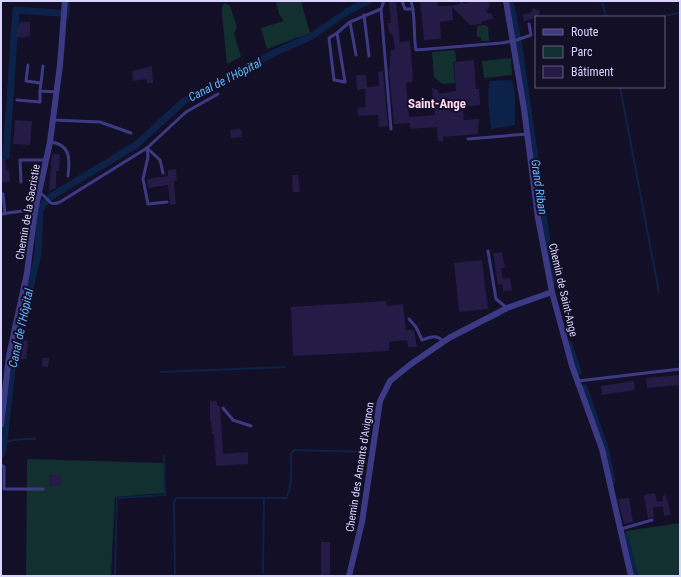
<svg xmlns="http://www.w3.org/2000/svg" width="681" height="577" viewBox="0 0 681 577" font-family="'Roboto Condensed',sans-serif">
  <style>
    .green { fill: #12302f }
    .water { fill: #0c2248 }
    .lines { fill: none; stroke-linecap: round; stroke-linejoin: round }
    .stream { stroke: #0c2248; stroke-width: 2 }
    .canal { stroke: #0c2248; stroke-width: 7 }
    .building { fill: #241b47 }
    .service { stroke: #3d3a85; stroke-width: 3 }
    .minor { stroke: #3d3a85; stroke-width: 6 }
    .labels { text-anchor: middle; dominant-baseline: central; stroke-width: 4; stroke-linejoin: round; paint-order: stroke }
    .street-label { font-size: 11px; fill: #d9d4ff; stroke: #130f26 }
    .water-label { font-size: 12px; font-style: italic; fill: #62b6ff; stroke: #130f26 }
    .quarter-label { font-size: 13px; font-weight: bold; fill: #ffd6f0; stroke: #130f26 }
  </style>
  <rect width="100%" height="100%" fill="#130f26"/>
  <g class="green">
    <polygon points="276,1 301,1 310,33 267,49 261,28 284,21 279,14"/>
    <polygon points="225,3 230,6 237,27 234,33 241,57 227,64 222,14 222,6"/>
    <polygon points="485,25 488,27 489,41 481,41 481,37 477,37 477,26"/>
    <polygon points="455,50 456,61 453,62 455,83 442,84 434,77 432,52"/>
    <polygon points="511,58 512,75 484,78 482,61"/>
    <polygon points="27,459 164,463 164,493 115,497 111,576 26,576"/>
    <polygon points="680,523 680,576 636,576 625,531"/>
  </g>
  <path class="water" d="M 512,80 L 515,94 L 515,125 L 491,129 C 490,116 486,93 490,81 Z"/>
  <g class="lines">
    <g class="stream">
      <polyline points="602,1 606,17"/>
      <polyline points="656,17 680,13"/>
      <polyline points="68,18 69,1"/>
      <polyline points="620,87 659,292"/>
      <polyline points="490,320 500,315"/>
      <polyline points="161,372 285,367"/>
      <polyline points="374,417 376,403"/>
      <polyline points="4,442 22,439 35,439"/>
      <polyline points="263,572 264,498"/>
      <polyline points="115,576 117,498 165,495 164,456"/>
      <path d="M 175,576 L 174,502 L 176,498 L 286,498 C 293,485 291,467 291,453 L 294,450 L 370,452 L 370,450"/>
    </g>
    <g class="canal">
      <polyline points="510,1 518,41 553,283"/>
      <polyline points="1,156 6,156 16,10 59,13"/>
      <polyline points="50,197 136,145 184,101 276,52 312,36 348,11 368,1"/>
      <polyline points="569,344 578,372"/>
      <polyline points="584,388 605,448 612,481"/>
      <polyline points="1,455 3,449 13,361 38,254 40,210 45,202"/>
      <polyline points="625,536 635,576"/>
    </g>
  </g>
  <g class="building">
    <polygon points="389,1 396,1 400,42 410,41 413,78 412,82 406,83 409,117 435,115 432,88 438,90 439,94 456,91 454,62 474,60 476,89 479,89 480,105 463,107 464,120 479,119 478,134 443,137 443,141 438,141 437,127 410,129 410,123 394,124 389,71 391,50 395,50 393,36 389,32 388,23 391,23"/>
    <polygon points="420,1 438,1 438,6 451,6 460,4 461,1 465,4 472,1 489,2 490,6 486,12 492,14 493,19 483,21 481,24 470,25 452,7 453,20 440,22 441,39 424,40"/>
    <polygon points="533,8 540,11 538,17 524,21 523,14 531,13"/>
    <polygon points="22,22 30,22 30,36 25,36 25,38 16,37 19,23"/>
    <polygon points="152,66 153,83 147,83 147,79 133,81 132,71"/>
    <polygon points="383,71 388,126 379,127 378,115 358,116 357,108 366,107 365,89 357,90 356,75 366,75 367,87 379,86 378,72"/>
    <polygon points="15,120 32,121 30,145 13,144"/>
    <polygon points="241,129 242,137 231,138 230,130"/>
    <polygon points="52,154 60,154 59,171 56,171 56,188 49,191"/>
    <polygon points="1,159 5,159 6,170 9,170 10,182 1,182"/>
    <polygon points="176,169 177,181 174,181 174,184 176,204 170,205 168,185 148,188 147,179 168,176 168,170"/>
    <polygon points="292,175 298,175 300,192 293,192"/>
    <polygon points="502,252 505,268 501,268 503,279 510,278 512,290 503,291 502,284 498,285 493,253"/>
    <polygon points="482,260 488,309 459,312 454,263"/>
    <polygon points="386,301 387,306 403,304 406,330 414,330 417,347 408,347 407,340 389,342 389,351 293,356 291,307"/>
    <polygon points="22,340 28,341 26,359 19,359"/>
    <polygon points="43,358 49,358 48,367 42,366"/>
    <polygon points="679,375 680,385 647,388 646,378"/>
    <polygon points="634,381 635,390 602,395 601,386"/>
    <polygon points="210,401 217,401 217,405 220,406 223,454 248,452 248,464 216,466 214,434 212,434 211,422 210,422"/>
    <rect x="49" y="475" width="12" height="11"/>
    <polygon points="655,493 657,502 663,501 662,496 666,495 671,515 664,516 663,506 653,508 654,517 648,518 644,495"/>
    <polygon points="629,498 633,522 625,524 624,524 618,499"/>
    <rect x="321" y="542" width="9" height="34"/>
  </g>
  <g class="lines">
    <g class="service">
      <polyline points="402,1 405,9 413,9"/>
      <path d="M 411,1 C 416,17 413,34 416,50 L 501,43 L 514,41 L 531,35 L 529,24"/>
      <polyline points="381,9 391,129"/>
      <polyline points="364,15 369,56"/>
      <polyline points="337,33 329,38 334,80 345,82 337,33 350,22"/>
      <polyline points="356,55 350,22 381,9 384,1"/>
      <polyline points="28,65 26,81 41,83"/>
      <polyline points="43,66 40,91 57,92"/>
      <polyline points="17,100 40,102 40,91"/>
      <polyline points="53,120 100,122 131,133"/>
      <polyline points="468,139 527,134"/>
      <path d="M 50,142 C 71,144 70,160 68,176"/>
      <polyline points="147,148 148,157 143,179 148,204 167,202"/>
      <polyline points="147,148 160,160 163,173"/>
      <polyline points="21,182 20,160 47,160"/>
      <polyline points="1,193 3,194 5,214"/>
      <path d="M 40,193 C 50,198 47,207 60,202 L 147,148 L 186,112 L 218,94"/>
      <polyline points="1,214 29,210 35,211"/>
      <polyline points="488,251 496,299 507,308"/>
      <path d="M 409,319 L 416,327 L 422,340 C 431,337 436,334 443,341"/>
      <polyline points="578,381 680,369"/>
      <polyline points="223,408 233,420 251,426"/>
      <polyline points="1,465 4,467 4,489 43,489"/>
      <polyline points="621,529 652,520"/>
    </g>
    <g class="minor">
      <polyline points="506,1 524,109 538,218 552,292 572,366 602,449 631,576"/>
      <polyline points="1,425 9,356 27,273 35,211 50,142 60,65 65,1"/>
      <polyline points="349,576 362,522 380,401 390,381 411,364 449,338 507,308 552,292"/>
    </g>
  </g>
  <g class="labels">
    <g class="street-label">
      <text transform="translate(28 212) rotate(-80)">Chemin de la Sacristie</text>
      <text transform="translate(563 290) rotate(77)">Chemin de Saint-Ange</text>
      <text transform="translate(360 467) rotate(-81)">Chemin des Amants d'Avignon</text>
    </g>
    <g class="water-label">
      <text transform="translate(225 80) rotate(-27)">Canal de l'Hôpital</text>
      <text transform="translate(539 187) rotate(82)">Grand Riban</text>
      <text transform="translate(21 328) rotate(-78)">Canal de l'Hôpital</text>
    </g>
    <g class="quarter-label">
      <text x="437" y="103">Saint-Ange</text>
    </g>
  </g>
  <rect width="681" height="577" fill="none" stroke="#d9d4ff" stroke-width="4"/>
  <rect x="535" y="16" width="130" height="72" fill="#130f26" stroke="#625e7d"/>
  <rect x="543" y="29" width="20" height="6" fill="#3d3a85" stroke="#625e7d"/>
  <text x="571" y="36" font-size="12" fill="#d9d4ff">Route</text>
  <rect x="543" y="46" width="20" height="12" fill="#12302f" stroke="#625e7d"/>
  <text x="571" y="56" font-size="12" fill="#d9d4ff">Parc</text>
  <rect x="543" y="66" width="20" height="12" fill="#241b47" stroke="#625e7d"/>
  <text x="571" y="76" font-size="12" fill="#d9d4ff">Bâtiment</text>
</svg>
